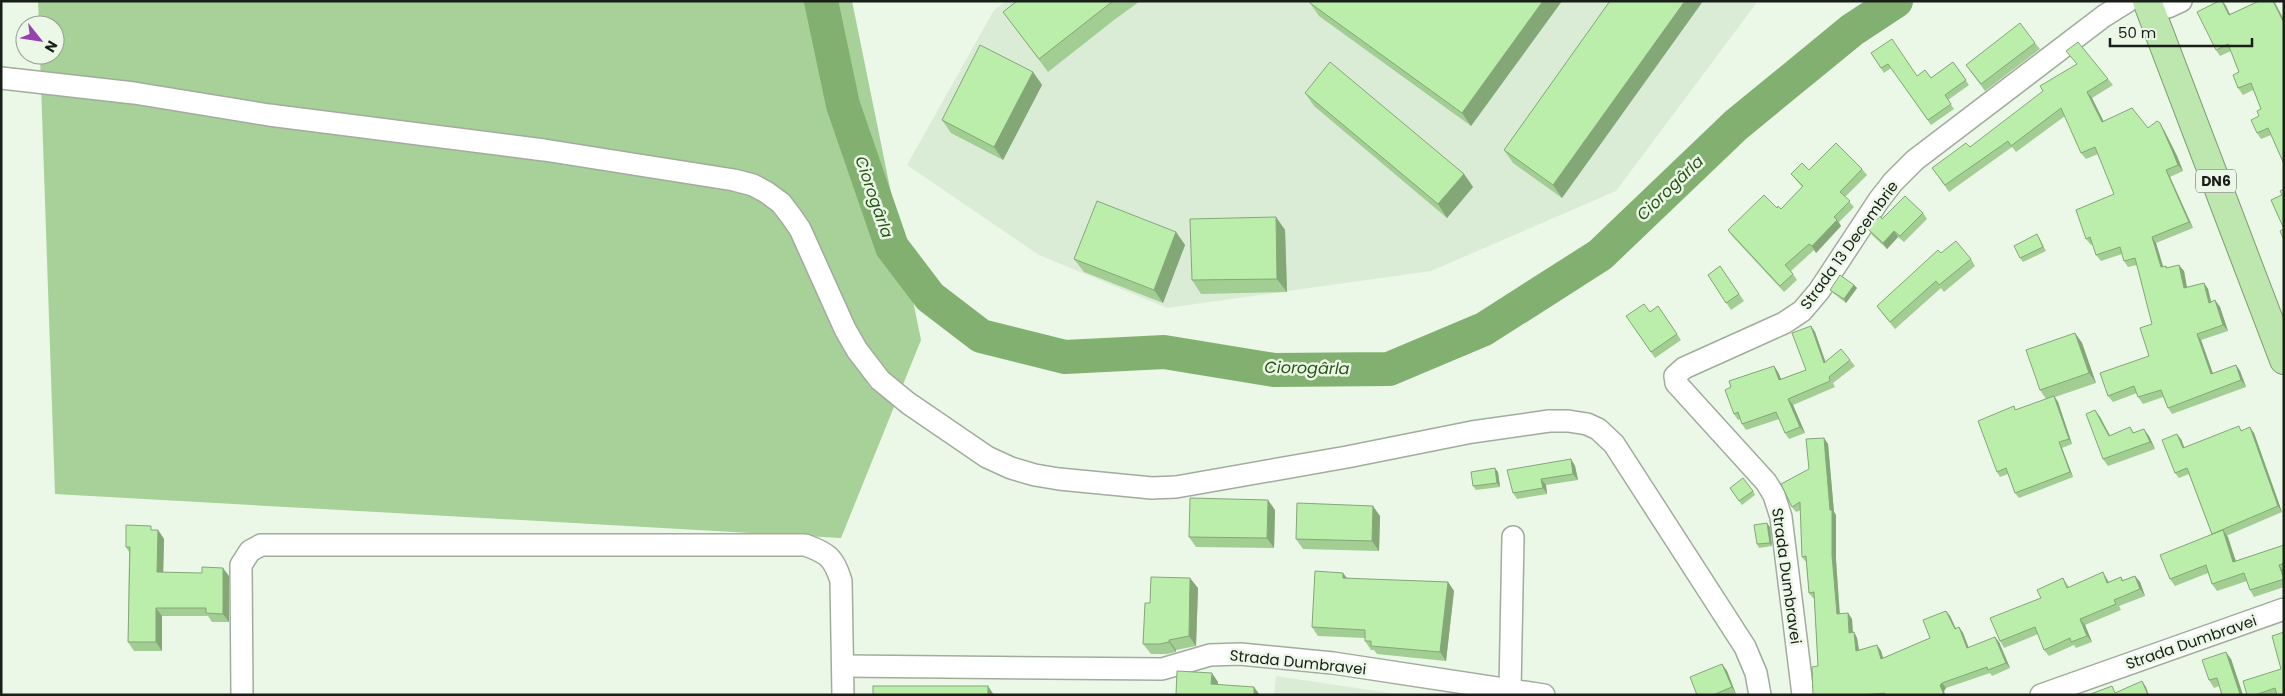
<svg xmlns="http://www.w3.org/2000/svg" width="2285" height="696" viewBox="0 0 2285 696" font-family="Poppins,sans-serif">
  <style>
    .built { fill: #dbecd6 }
    .green { fill: #a7d199 }
    .lines { fill: none; stroke-linecap: round; stroke-linejoin: round }
    .river { stroke: #81b070; stroke-width: 34 }
    .minor-casing { stroke: #a1ac9d; stroke-width: 24 }
    .trunk-casing { stroke: #799d6d; stroke-width: 30 }
    .minor { stroke: #fff; stroke-width: 21 }
    .trunk { stroke: #bee7af; stroke-width: 28 }
    .wall { fill: #a2cd93 }
    .shaded-wall { fill: #84a778 }
    .building { fill: #bceeab; stroke: #84a778 }
    .labels { text-anchor: middle; dominant-baseline: central; stroke-width: 5; stroke-linejoin: round; paint-order: stroke }
    .shield { fill: #ebf7e7; stroke: #585f56; stroke-width: 1 }
    .shield-label { font-size: 14px; font-weight: bold; fill: #191e18 }
    .street-label { font-size: 15px; fill: #191e18; stroke: #ebf7e7 }
    .water-label { font-size: 16px; font-style: italic; fill: #285515; stroke: #ebf7e7 }
  </style>
  <rect width="100%" height="100%" fill="#ebf7e7"/>
  <g class="built">
    <polygon points="1007,1 1758,1 1616,191 1431,271 1167,308 1039,255 907,165 994,10"/>
    <polygon points="1276,676 1403,695 1274,695"/>
  </g>
  <polygon class="green" points="38,1 852,1 921,340 841,538 55,494 40,55 55,55 55,25 39,25"/>
  <g class="lines">
    <polyline class="river" points="821,1 843,105 892,247 930,297 981,336 1065,357 1164,352 1274,370 1389,369 1484,329 1600,255 1736,125 1852,30 1896,1"/>
    <g class="minor-casing">
      <g id="minor">
        <polyline points="2168,7 2181,1"/>
        <polyline points="1,78 134,93 269,115 544,150 734,180 753,185 766,192 781,203 791,216 800,229 845,329 857,350 880,380 908,403 987,457 1011,468 1035,475 1059,479 1152,488 1176,487 1347,457 1472,432 1549,421 1568,421 1587,424 1598,429 1614,444 1745,647 1756,673 1760,695"/>
        <polyline points="843,666 1162,669 1210,655 1240,654 1333,663 1544,695"/>
        <polyline points="1510,690 1513,537"/>
        <path d="M 242,695 L 241,565 L 250,551 L 261,545 L 805,545 C 828,553 834,558 841,581 L 843,695"/>
        <polyline points="1803,695 1781,517 1774,495 1766,482 1676,383 1675,376 1684,368 1784,323 1802,311 1819,291 1879,200 1893,182 1915,160 2104,16 2128,1"/>
        <polyline points="2041,695 2284,609"/>
      </g>
    </g>
    <g class="trunk-casing">
      <polyline id="trunk" points="2147,1 2284,360"/>
    </g>
    <use href="#minor" class="minor"/>
    <use href="#trunk" class="trunk"/>
  </g>
  <g class="wall">
    <polygon points="1017,1 1140,1 1114,20 1048,72 1003,12"/>
    <polygon points="1562,1 1471,126 1319,16 1310,3"/>
    <polygon points="1610,1 1703,1 1562,198 1513,163 1504,150"/>
    <polygon points="2223,1 2226,6 2230,14 2259,1 2274,1 2284,20 2284,164 2271,135 2261,139 2257,133 2261,109 2253,90 2243,95 2238,88 2239,72 2231,51 2220,56 2216,50"/>
    <polygon points="2035,43 2040,49 1985,91 1966,65"/>
    <polygon points="1871,53 1917,76 1931,78 1953,62 1969,85 1948,100 1954,109 1931,125 1891,68 1884,73"/>
    <polygon points="1033,72 1042,85 1003,160 951,133 942,120"/>
    <polygon points="2108,79 2113,85 2092,98 2103,121 2164,130 2177,156 2183,171 2170,177 2193,228 2156,243 2163,266 2166,266 2167,268 2184,271 2187,287 2204,283 2208,289 2211,302 2215,300 2220,307 2228,331 2201,340 2213,373 2236,365 2240,371 2246,387 2172,414 2168,408 2163,397 2143,404 2138,397 2137,393 2113,402 2108,396 2149,356 2152,324 2137,265 2128,267 2124,261 2122,254 2101,261 2096,255 2093,244 2091,245 2086,239 2114,194 2098,154 2086,159 2081,153 2065,116 2016,152 2012,147 1949,192 1932,168 1970,147"/>
    <polygon points="1305,93 1464,174 1473,187 1447,218 1314,106"/>
    <polygon points="1862,169 1867,175 1845,197 1854,207 1839,222 1841,226 1816,253 1814,250 1791,271 1797,280 1784,292 1732,236 1728,230 1777,208 1781,209 1802,187 1796,180 1791,174 1809,170"/>
    <polygon points="1923,213 1927,219 1904,242 1898,237 1887,249 1872,235 1868,229 1882,219"/>
    <polygon points="1276,217 1285,230 1287,292 1201,294 1192,280"/>
    <polygon points="1176,232 1185,245 1163,303 1084,272 1074,259"/>
    <polygon points="2039,237 2046,251 2023,262 2020,258"/>
    <polygon points="1941,253 1971,259 1975,266 1944,292 1941,288 1895,329 1882,313 1877,306"/>
    <polygon points="1720,266 1744,301 1731,310 1708,275"/>
    <polygon points="1854,285 1857,288 1846,303 1833,293 1830,290"/>
    <polygon points="1658,306 1681,340 1655,358 1626,316 1650,312"/>
    <polygon points="1811,326 1815,332 1825,361 1850,360 1855,366 1833,383 1835,387 1793,405 1805,433 1789,439 1785,433 1779,419 1746,430 1742,424 1740,419 1738,420 1734,414 1731,387 1774,366 1778,372 1781,379 1806,370"/>
    <polygon points="2075,333 2082,343 2096,383 2055,397 2058,402 2072,444 2062,448 2073,477 2019,498 2015,493 2008,474 2000,477 1997,472 2016,410 2046,399 2040,390"/>
    <polygon points="2095,410 2100,417 2110,436 2130,427 2134,433 2149,436 2155,449 2108,466 2103,459"/>
    <polygon points="2242,430 2254,433 2282,512 2226,536 2236,561 2284,545 2284,587 2254,597 2250,590 2247,581 2217,591 2212,584 2208,573 2175,586 2170,579 2212,535 2189,474 2179,478 2175,473 2181,439 2184,448"/>
    <polygon points="1824,438 1828,444 1834,512 1836,515 1836,560 1840,614 1848,613 1852,619 1853,632 1854,632 1857,638 1859,650 1877,645 1881,651 1883,658 1930,638 1946,611 1950,616 1956,629 1959,627 1963,633 1969,648 1999,642 2010,668 1992,676 1990,673 1946,688 1944,691 1945,695 1813,695 1818,666 1814,598 1813,598 1809,593 1806,562 1802,557 1801,510 1796,512 1792,507"/>
    <polygon points="1571,459 1575,466 1578,480 1546,485 1547,494 1517,499 1513,493"/>
    <polygon points="1498,472 1500,487 1476,490 1473,486"/>
    <polygon points="1730,488 1753,491 1755,495 1742,505"/>
    <polygon points="1275,510 1274,548 1196,547 1189,537"/>
    <polygon points="1380,516 1379,551 1303,549 1296,539"/>
    <polygon points="1770,527 1772,546 1759,548 1757,544"/>
    <polygon points="153,530 158,530 164,539 163,572 229,576 229,622 212,622 208,616 162,616 162,651 134,651 128,642 129,552 126,547"/>
    <polygon points="2135,576 2140,582 2145,596 2119,606 2121,610 2085,625 2092,642 2076,648 2074,645 2049,656 2044,650 2038,634 2004,648 2000,641 2041,598 2063,578 2069,587 2107,579 2109,582 2121,577 2123,580"/>
    <polygon points="1348,579 1448,582 1454,591 1446,661 1377,654 1374,650 1371,650 1365,641 1365,638 1318,636 1312,627"/>
    <polygon points="1198,588 1196,646 1176,650 1176,652 1167,654 1151,654 1143,644 1150,603"/>
    <polygon points="2284,632 2284,695 2247,695 2281,669"/>
    <polygon points="2231,659 2243,695 2222,695 2219,686 2214,688 2209,680"/>
    <polygon points="1722,664 1727,671 1736,694 1697,695"/>
  </g>
  <g class="shaded-wall">
    <polygon points="1543,1 1562,1 1471,126 1462,113"/>
    <polygon points="1685,1 1703,1 1562,198 1553,185"/>
    <polygon points="2222,1 2226,6 2233,21 2229,15"/>
    <polygon points="2273,1 2274,1 2284,20 2284,23"/>
    <polygon points="1033,72 1042,85 1003,160 994,147"/>
    <polygon points="2087,92 2092,98 2107,128 2102,122"/>
    <polygon points="2160,123 2164,130 2177,156 2183,171 2178,165"/>
    <polygon points="2166,170 2170,177 2193,228 2189,222"/>
    <polygon points="1464,174 1473,187 1447,218 1438,204"/>
    <polygon points="1276,217 1285,230 1287,292 1277,279"/>
    <polygon points="1837,220 1841,226 1816,253 1812,246"/>
    <polygon points="1894,231 1898,237 1887,249 1883,243"/>
    <polygon points="1176,232 1185,245 1163,303 1154,290"/>
    <polygon points="2152,237 2156,243 2165,273 2161,267"/>
    <polygon points="2179,265 2184,271 2188,294 2184,288"/>
    <polygon points="2204,283 2208,289 2213,309 2209,303"/>
    <polygon points="1854,285 1857,288 1846,303 1844,299"/>
    <polygon points="2215,300 2220,307 2228,331 2223,325"/>
    <polygon points="1811,326 1815,332 1828,369 1824,363"/>
    <polygon points="2075,333 2082,343 2096,383 2089,373"/>
    <polygon points="2197,334 2201,340 2215,380 2211,374"/>
    <polygon points="2236,365 2240,371 2246,387 2241,380"/>
    <polygon points="1774,366 1778,372 1784,386 1779,380"/>
    <polygon points="2054,396 2058,402 2072,444 2069,439"/>
    <polygon points="1788,399 1793,405 1805,433 1800,427"/>
    <polygon points="2095,410 2100,417 2114,443 2109,436"/>
    <polygon points="2250,427 2254,433 2282,512 2278,506"/>
    <polygon points="2144,429 2149,436 2155,449 2150,442"/>
    <polygon points="2177,434 2181,439 2187,454 2183,448"/>
    <polygon points="1824,438 1828,444 1834,512 1836,515 1836,560 1840,620 1837,614 1832,555 1830,510"/>
    <polygon points="2059,442 2062,448 2073,477 2070,472"/>
    <polygon points="1571,459 1575,466 1578,480 1573,474"/>
    <polygon points="1495,468 1498,472 1500,487 1497,483"/>
    <polygon points="1541,479 1546,485 1547,494 1543,488"/>
    <polygon points="1268,500 1275,510 1274,548 1267,538"/>
    <polygon points="1373,506 1380,516 1379,551 1372,541"/>
    <polygon points="1767,523 1770,527 1772,546 1770,543"/>
    <polygon points="158,530 164,539 163,581 157,572"/>
    <polygon points="2223,530 2228,537 2238,568 2233,562"/>
    <polygon points="2279,565 2284,572 2284,579"/>
    <polygon points="223,568 229,576 229,622 223,614"/>
    <polygon points="2103,572 2107,579 2112,590 2107,583"/>
    <polygon points="1343,573 1350,582 1343,578"/>
    <polygon points="2135,576 2140,582 2145,596 2140,589"/>
    <polygon points="1190,578 1198,588 1196,646 1189,636"/>
    <polygon points="1448,582 1454,591 1446,661 1440,652"/>
    <polygon points="156,608 162,616 162,651 156,642"/>
    <polygon points="1946,611 1950,616 1959,635 1955,629"/>
    <polygon points="1848,613 1852,619 1853,638 1849,633"/>
    <polygon points="2080,619 2085,625 2092,642 2087,636"/>
    <polygon points="1959,627 1963,633 1971,654 1967,648"/>
    <polygon points="1854,632 1857,638 1860,657 1856,651"/>
    <polygon points="1995,637 1999,642 2010,668 2006,663"/>
    <polygon points="1169,640 1176,650 1176,652 1169,642"/>
    <polygon points="1877,645 1881,651 1885,664 1881,659"/>
    <polygon points="2226,652 2231,659 2243,695 2240,694"/>
    <polygon points="1722,664 1727,671 1736,694 1732,687"/>
    <polygon points="1212,673 1218,682 1217,692 1211,684"/>
    <polygon points="2142,681 2146,687 2149,695 2148,695"/>
    <polygon points="1942,683 1946,688 1944,691 1945,695 1944,695 1940,685"/>
    <polygon points="988,686 994,695 988,695"/>
    <polygon points="1254,687 1260,695 1254,695"/>
  </g>
  <g class="building">
    <polygon points="1017,1 1113,1 1039,59 1003,12"/>
    <polygon points="1311,1 1543,1 1462,113 1310,3"/>
    <polygon points="1610,1 1685,1 1553,185 1504,150"/>
    <polygon points="2219,1 2222,1 2229,15 2259,1 2273,1 2284,23 2284,164 2268,128 2257,133 2251,120 2259,116 2257,111 2261,109 2251,83 2238,88 2233,75 2239,72 2228,44 2216,50 2197,12"/>
    <polygon points="2020,23 2035,43 1981,84 1966,65"/>
    <polygon points="1892,39 1917,76 1925,70 1931,78 1953,62 1966,80 1945,95 1951,104 1928,120 1888,64 1881,68 1871,53"/>
    <polygon points="2078,42 2108,79 2087,92 2102,122 2132,108 2148,128 2157,121 2160,123 2172,150 2178,165 2166,170 2189,222 2152,237 2161,267 2166,266 2166,268 2179,265 2184,288 2204,283 2209,303 2215,300 2223,325 2197,334 2211,374 2236,365 2241,380 2168,408 2161,390 2138,397 2134,386 2108,396 2100,373 2149,356 2140,328 2152,324 2135,258 2124,261 2120,247 2096,255 2090,237 2086,239 2076,210 2114,194 2095,147 2081,153 2061,108 2011,146 2008,141 1945,185 1932,168 1966,143 1970,147 2043,91 2040,86 2077,64 2066,51"/>
    <polygon points="980,45 1033,72 994,147 942,120"/>
    <polygon points="1330,62 1464,174 1438,204 1305,93"/>
    <polygon points="1836,143 1862,169 1840,192 1850,201 1834,217 1837,220 1812,246 1809,244 1785,265 1793,274 1780,286 1728,230 1764,195 1777,208 1778,206 1781,209 1803,186 1791,174 1802,163 1809,170"/>
    <polygon points="2284,189 2284,240 2280,231 2284,229 2271,200 2282,195 2280,191"/>
    <polygon points="1905,196 1923,213 1900,236 1894,231 1883,243 1868,229 1880,216 1882,219"/>
    <polygon points="1097,201 1176,232 1154,290 1074,259"/>
    <polygon points="1276,217 1277,279 1192,280 1190,219"/>
    <polygon points="2037,234 2043,247 2020,258 2014,246"/>
    <polygon points="1956,241 1971,259 1939,285 1936,281 1890,322 1877,306 1938,250 1941,253"/>
    <polygon points="1720,266 1739,294 1726,303 1708,275"/>
    <polygon points="1840,275 1854,285 1844,299 1830,290"/>
    <polygon points="1644,304 1650,312 1658,306 1677,334 1651,352 1626,316"/>
    <polygon points="1811,326 1824,363 1841,349 1850,360 1829,377 1830,381 1788,399 1800,427 1785,433 1776,412 1742,424 1738,412 1734,414 1725,390 1731,387 1729,381 1774,366 1779,380 1806,370 1792,333"/>
    <polygon points="2075,333 2089,373 2040,390 2026,350"/>
    <polygon points="2054,396 2069,439 2059,442 2070,472 2015,493 2006,468 1997,472 1978,421 2014,406 2015,410"/>
    <polygon points="2095,410 2109,436 2130,427 2133,433 2144,429 2150,442 2103,459 2086,414"/>
    <polygon points="2239,426 2241,431 2250,427 2278,506 2212,534 2187,468 2175,473 2162,440 2177,434 2183,448"/>
    <polygon points="1824,438 1830,510 1832,510 1832,555 1837,614 1848,613 1849,633 1854,632 1856,651 1877,645 1881,659 1930,638 1923,620 1946,611 1955,629 1959,627 1967,648 1995,637 2006,663 1988,670 1987,667 1942,683 1940,685 1944,695 1885,695 1885,693 1862,695 1813,695 1812,667 1818,666 1814,592 1809,593 1806,556 1802,557 1800,502 1792,507 1781,484 1809,469 1806,439"/>
    <polygon points="1571,459 1573,474 1541,479 1543,488 1513,493 1507,470"/>
    <polygon points="1495,468 1497,483 1473,486 1471,472"/>
    <polygon points="1743,478 1753,491 1739,501 1730,488"/>
    <polygon points="1190,498 1268,500 1267,538 1189,537"/>
    <polygon points="1297,503 1373,506 1372,541 1296,539"/>
    <polygon points="1767,523 1770,543 1757,544 1754,525"/>
    <polygon points="126,525 151,526 151,530 158,530 157,572 202,573 202,567 223,568 223,614 206,613 206,608 156,608 156,642 128,642 130,547 126,547"/>
    <polygon points="2223,530 2233,562 2284,545 2284,563 2279,565 2284,579 2250,590 2244,573 2212,584 2206,565 2170,579 2160,555"/>
    <polygon points="1315,571 1343,573 1343,578 1448,582 1440,652 1371,646 1371,641 1365,641 1365,630 1312,627"/>
    <polygon points="2103,572 2107,583 2121,577 2122,581 2135,576 2140,589 2114,600 2116,604 2080,619 2087,636 2071,642 2070,638 2044,650 2035,627 2000,641 1990,618 2041,598 2037,590 2063,578 2067,588"/>
    <polygon points="1151,577 1190,578 1189,636 1169,640 1169,642 1160,644 1143,644 1145,603 1150,603"/>
    <polygon points="2284,632 2284,695 2277,695 2275,688 2255,695 2247,695 2243,681 2281,669 2272,636"/>
    <polygon points="2226,652 2240,694 2239,695 2222,695 2217,678 2209,680 2202,660"/>
    <polygon points="1722,664 1732,687 1713,695 1697,695 1690,677"/>
    <polygon points="1177,671 1212,673 1211,684 1254,687 1254,695 1176,695"/>
    <polygon points="2142,681 2148,695 2088,695 2112,686 2115,693"/>
    <rect x="873" y="686" width="115" height="9"/>
  </g>
  <g class="labels">
    <rect class="shield" x="2196" y="169.5" width="40" height="23" rx="4"/>
    <g class="shield-label">
      <text x="2216" y="181">DN6</text>
    </g>
    <g class="street-label">
      <text transform="translate(1849 245) rotate(-54)">Strada 13 Decembrie</text>
      <text transform="translate(1787 576) rotate(82)">Strada Dumbravei</text>
      <text transform="translate(2191 642) rotate(-19)">Strada Dumbravei</text>
      <text transform="translate(1298 662) rotate(6)">Strada Dumbravei</text>
    </g>
    <g class="water-label">
      <text transform="translate(1670 188) rotate(-44)">Ciorogârla</text>
      <text transform="translate(874 197) rotate(71)">Ciorogârla</text>
      <text transform="translate(1307 368) rotate(1)">Ciorogârla</text>
    </g>
  </g>
  <rect width="2285" height="696" fill="none" stroke="#191e18" stroke-width="5"/>
  <g transform="translate(40 40) rotate(120)"><circle r="24" fill="#ebf7e7" stroke="#97a094"/>
  <path d="M0-4L9 19L0 12L-9 19Z" fill="#9641af"/>
  <text y="-8" font-size="14" font-weight="bold" text-anchor="middle" fill="#191e18">N</text>
  </g>
  <path d="M2110 38v8h142v-8" fill="none" stroke="#191e18" stroke-width="2.5"/>
  <text x="2118" y="38" font-size="15" fill="#191e18" stroke="#ebf7e7" stroke-width="4" paint-order="stroke">50 m</text>
</svg>
